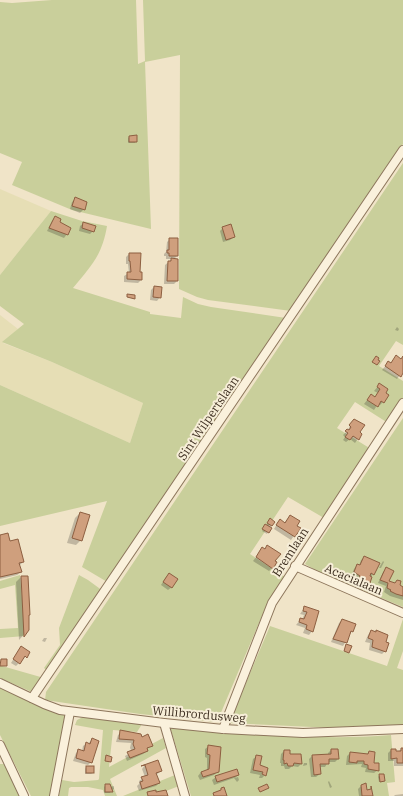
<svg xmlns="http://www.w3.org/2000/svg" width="403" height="796" viewBox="0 0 403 796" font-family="'IBM Plex Serif',serif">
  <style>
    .farmland { fill: #e6deb5 }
    .green { fill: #c9cf9b }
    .shadow { fill: #0003 }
    .building { fill: #cf9f7d; stroke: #8d5f41 }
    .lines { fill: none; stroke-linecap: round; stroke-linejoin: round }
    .street-casing { stroke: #8d765c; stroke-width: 10 }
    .street { stroke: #faf1dc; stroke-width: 8 }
    .labels { text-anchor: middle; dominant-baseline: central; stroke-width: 4; stroke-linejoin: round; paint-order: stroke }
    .street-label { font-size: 12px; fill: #3d2e20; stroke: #f7eed8 }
  </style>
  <rect width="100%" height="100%" fill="#f0e4c8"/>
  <g class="farmland">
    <polygon points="0,189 51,211 0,275"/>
    <polygon points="0,315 18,329 3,343 52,362 143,403 130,443 0,385"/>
  </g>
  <g class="green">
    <polygon points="52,0 136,0 138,64 145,61 143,0 403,0 403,144 291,311 208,300 197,297 179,289 180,55 145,62 151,229 72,210 12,185 22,162 0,153 0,2 12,3"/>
    <polygon points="403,163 403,345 396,341 379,366 403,381 403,401 388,423 355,402 337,428 371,449 324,518 288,497 250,554 285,577 267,604 217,722 140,714 45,700 46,692"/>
    <path d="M 51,211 L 82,221 L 107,226 C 102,256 91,266 73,288 L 150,312 L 150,314 L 181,318 L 183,297 L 198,304 L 211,307 L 286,318 L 109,583 L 82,567 L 107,501 L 0,526 L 0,385 L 130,443 L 143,403 L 52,362 L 2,342 L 24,324 L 0,306 L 0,275 Z"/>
    <polygon points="403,418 403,607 317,571 305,564"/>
    <polygon points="20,575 25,636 0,638 0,629 18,628 15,585 0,589 0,581"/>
    <polygon points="79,575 88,580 103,591 49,672 44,668 60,645 59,628"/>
    <polygon points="403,619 403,651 397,668 403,670 403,725 333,728 229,723 270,626 387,666"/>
    <polygon points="0,666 2,666 44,678 34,693 0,678"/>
    <polygon points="0,687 41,707 67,716 50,796 31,796 0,735"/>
    <polygon points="83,717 142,724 137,732 113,730 109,767 163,738 166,748 110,779 117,796 105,796 103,790 88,787 71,787 69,788 68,796 59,796 62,780 74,782 98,780 99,779 103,730 75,725 77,720"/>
    <path d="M 171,727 C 244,733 318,741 391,735 L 395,782 L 387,783 L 389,796 L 191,796 L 171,730 Z"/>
    <polygon points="0,764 4,764 21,796 0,796"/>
    <polygon points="175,775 179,786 153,796 123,796"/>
  </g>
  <g class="shadow">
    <polygon points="129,137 136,141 135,143 128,143 128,138"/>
    <polygon points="75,199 84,209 80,213 70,209 72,202"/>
    <polygon points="55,217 67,234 64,238 47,231 52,221"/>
    <polygon points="84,223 93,231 90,234 79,231 80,226"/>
    <polygon points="223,228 234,237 230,240 223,242 220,231"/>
    <polygon points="170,239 177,256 173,260 177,281 174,284 164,284 165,265 172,259 166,259 166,256 164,256 164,254 166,252 167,242"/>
    <polygon points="129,254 141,280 138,283 124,282 124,276 129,273 128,264 126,264 126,257"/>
    <polygon points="154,287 160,297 157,301 150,300 151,290"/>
    <polygon points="397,327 399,329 398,331 395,330"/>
    <polygon points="396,357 401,360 403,358 403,371 397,379 382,370 388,363 390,364"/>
    <polygon points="379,385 383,402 380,405 378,404 374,410 364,404 371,395 375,398 378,393 374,391"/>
    <polygon points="351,423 361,434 355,443 350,439 346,442 343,440 345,437 343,435 348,430"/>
    <polygon points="80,513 81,540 76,545 67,543 75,518"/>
    <polygon points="290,516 295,526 299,528 291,540 274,529 277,524 284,523"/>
    <polygon points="269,521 271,526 267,534 262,531"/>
    <polygon points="0,536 9,543 23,562 19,566 21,572 17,575 0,579"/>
    <polygon points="267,547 274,561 272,568 269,571 253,561 262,549 264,550"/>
    <polygon points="365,557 373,574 366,585 356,582 357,580 351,576 354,569 357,565 359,566 361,560"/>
    <polygon points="383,561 384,562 381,568 379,568"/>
    <polygon points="386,569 388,581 394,584 397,581 398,586 403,588 403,600 390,596 384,592 386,586 378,583 383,572"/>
    <polygon points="21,577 28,630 19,640 16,582"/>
    <polygon points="166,577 172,587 168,590 161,585"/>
    <polygon points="305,607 317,611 312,631 309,635 303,633 305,628 296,625 301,619 302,620 304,615 300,614"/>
    <polygon points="342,620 352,631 343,646 331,642 339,623"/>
    <polygon points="371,631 384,643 385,651 382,654 369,650 370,643 365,642 368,635"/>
    <polygon points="44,638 47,638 45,642 42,641"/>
    <polygon points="21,647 29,653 16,666 11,663"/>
    <polygon points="121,732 142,738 152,745 146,749 147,751 143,754 127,761 125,756 132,752 130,748 131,743 116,742 118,735"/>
    <polygon points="92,739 91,762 88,765 73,761 76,753 79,750 82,751 83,746 87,743 88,744"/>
    <polygon points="209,746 218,771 214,775 200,780 198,776 201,772 207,771 207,758 205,757 205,749"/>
    <polygon points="401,749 403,749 403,766 394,766 394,761 388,761 388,753 391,750 395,752 398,752"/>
    <polygon points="331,750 338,759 335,762 328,762 325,767 319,767 320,774 316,777 311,777 309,759 312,756 328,755 328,753"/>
    <polygon points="284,751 290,755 301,764 298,767 292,766 289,769 285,769 284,766 281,766 281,763 280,763 281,754"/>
    <polygon points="369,752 373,764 378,770 374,773 365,772 366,768 361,767 362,764 346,765 347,756 350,753 367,755"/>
    <polygon points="257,756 259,766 265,775 262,778 259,778 260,775 250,773 253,759"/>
    <polygon points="304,763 307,763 307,765 303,766"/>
    <polygon points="145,765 161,771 156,775 159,783 156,786 139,791 137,786 139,784 139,781 145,777 142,769"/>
    <polygon points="86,767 93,773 91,774 85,774 85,769"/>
    <polygon points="238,775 235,778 238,777 239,780 237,782 234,778 214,785 212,780 216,777"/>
    <polygon points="379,775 384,781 383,782 379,782 378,777"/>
    <polygon points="329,781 332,787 330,788 328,782"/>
    <polygon points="106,785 110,787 114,786 114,789 111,791 110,793 104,793 104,787"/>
    <polygon points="361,786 367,791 372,796 359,796 358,789"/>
    <polygon points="403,794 403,796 394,796 395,795"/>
  </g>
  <g class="building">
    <polygon points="137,135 137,142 129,142 129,136"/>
    <polygon points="75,197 87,202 85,210 72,206"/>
    <polygon points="55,216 61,219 60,222 71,228 68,235 49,228"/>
    <polygon points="83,222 96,226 94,232 82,228"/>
    <polygon points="231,224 235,237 226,240 222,227"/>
    <polygon points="169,238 178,238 178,256 169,256 169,253 167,253 167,250 169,250"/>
    <polygon points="129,253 141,253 140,272 142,272 142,280 127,279 127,272 131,272 130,261 129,261"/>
    <polygon points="171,258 178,259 178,281 167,281 168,261 171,261"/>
    <polygon points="154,286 162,287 161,298 153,297"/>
    <polygon points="127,294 135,295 135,299 127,297"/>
    <polygon points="396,355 401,359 403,356 403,373 401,377 385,366 388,361 391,363"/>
    <polygon points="376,356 379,358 378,360 380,361 377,365 372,362"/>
    <polygon points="379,383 388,389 386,393 389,395 384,403 381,401 378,407 367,400 371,394 375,397 380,389 377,387"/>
    <polygon points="354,419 365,425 360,432 362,434 359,440 353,436 350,440 345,437 348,433 345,431 347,429 349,430 351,427 349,425"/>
    <polygon points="80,512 90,515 82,541 72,538"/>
    <polygon points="290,515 300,521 297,526 301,528 295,537 276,525 280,519 285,523"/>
    <polygon points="270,518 275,522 272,526 267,523"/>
    <polygon points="265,524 272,528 269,533 262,529"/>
    <polygon points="8,533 10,541 18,539 24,562 19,563 22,572 0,577 0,535"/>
    <polygon points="267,545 281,554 275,561 277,562 273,569 256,557 262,547 265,549"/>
    <polygon points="364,556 380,563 374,575 371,573 370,576 372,577 370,583 359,578 360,576 354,572 357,564 360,565"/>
    <polygon points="386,567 394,571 389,581 395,583 397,580 401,581 400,585 403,587 403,596 396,594 390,591 391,590 387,588 388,583 380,580"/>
    <polygon points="169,573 178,579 172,588 163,582"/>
    <polygon points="21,576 28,576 30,615 29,615 29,630 24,637"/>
    <polygon points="304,606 319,611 313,632 306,629 307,625 299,622 300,618 304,619 307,612 303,611"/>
    <polygon points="342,619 356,624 353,632 351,631 347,643 333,639"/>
    <polygon points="371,630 376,632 376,630 388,635 386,642 389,643 386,652 372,647 373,640 368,638"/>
    <polygon points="346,644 352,646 349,653 344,651"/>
    <polygon points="21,646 30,652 27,658 25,656 20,664 13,659"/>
    <polygon points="1,659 7,659 7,666 0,666"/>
    <polygon points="120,730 141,734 142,737 148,734 153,746 147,748 148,751 130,758 127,752 135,749 133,744 134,740 119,739"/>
    <polygon points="92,738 99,741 92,763 76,758 78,749 84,751 86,742 90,744"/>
    <polygon points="208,745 221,747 219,772 203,777 201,772 209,769 210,755 207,754"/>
    <polygon points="401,748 403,748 403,763 397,763 397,758 391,759 391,749 396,749 396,751 401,751"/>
    <polygon points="331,749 338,749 339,759 329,759 329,764 320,764 321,774 314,775 312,755 331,754"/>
    <polygon points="284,750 290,750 290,754 301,754 302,764 294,763 293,766 288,766 287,763 284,764 284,760 283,760"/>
    <polygon points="369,751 375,752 374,763 379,763 379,771 368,769 368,765 364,764 364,761 357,761 357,763 349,762 350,752 368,754"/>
    <polygon points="106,755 112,757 111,762 105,761"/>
    <polygon points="256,755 262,756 260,765 268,768 266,776 262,774 263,772 253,770"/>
    <polygon points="158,760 162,771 156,773 160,783 142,789 140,782 143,781 141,777 148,775 145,765 141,766"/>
    <rect x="86" y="766" width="8" height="7"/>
    <polygon points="237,769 239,775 217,782 215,776"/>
    <polygon points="379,774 384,774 385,781 380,782"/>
    <polygon points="366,783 367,790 371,789 371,786 373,796 362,796 361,785"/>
    <polygon points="105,784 110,784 113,792 105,792"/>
    <polygon points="267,784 269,788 260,792 258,788"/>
    <polygon points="224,787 227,796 214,796 213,793 221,790 221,788"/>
    <polygon points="156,790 156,792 166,790 168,796 148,796 147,792"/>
  </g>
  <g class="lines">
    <g class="street-casing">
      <g id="street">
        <polyline points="295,566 403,613"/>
        <polyline points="0,683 44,704 60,710 164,723 223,729 303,733 403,729"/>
        <polyline points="32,698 403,150"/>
        <polyline points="164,723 185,796"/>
        <polyline points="223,729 272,603 403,403"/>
        <polyline points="0,745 24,796"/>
        <polyline points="54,796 70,712"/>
      </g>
    </g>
    <use href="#street" class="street"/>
  </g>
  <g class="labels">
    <g class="street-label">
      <text transform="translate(208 418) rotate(-56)">Sint Wilpertslaan</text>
      <text transform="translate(290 552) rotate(-57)">Bremlaan</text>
      <text transform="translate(354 579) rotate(23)">Acacialaan</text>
      <text transform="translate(199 714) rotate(5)">Willibrordusweg</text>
    </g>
  </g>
</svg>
